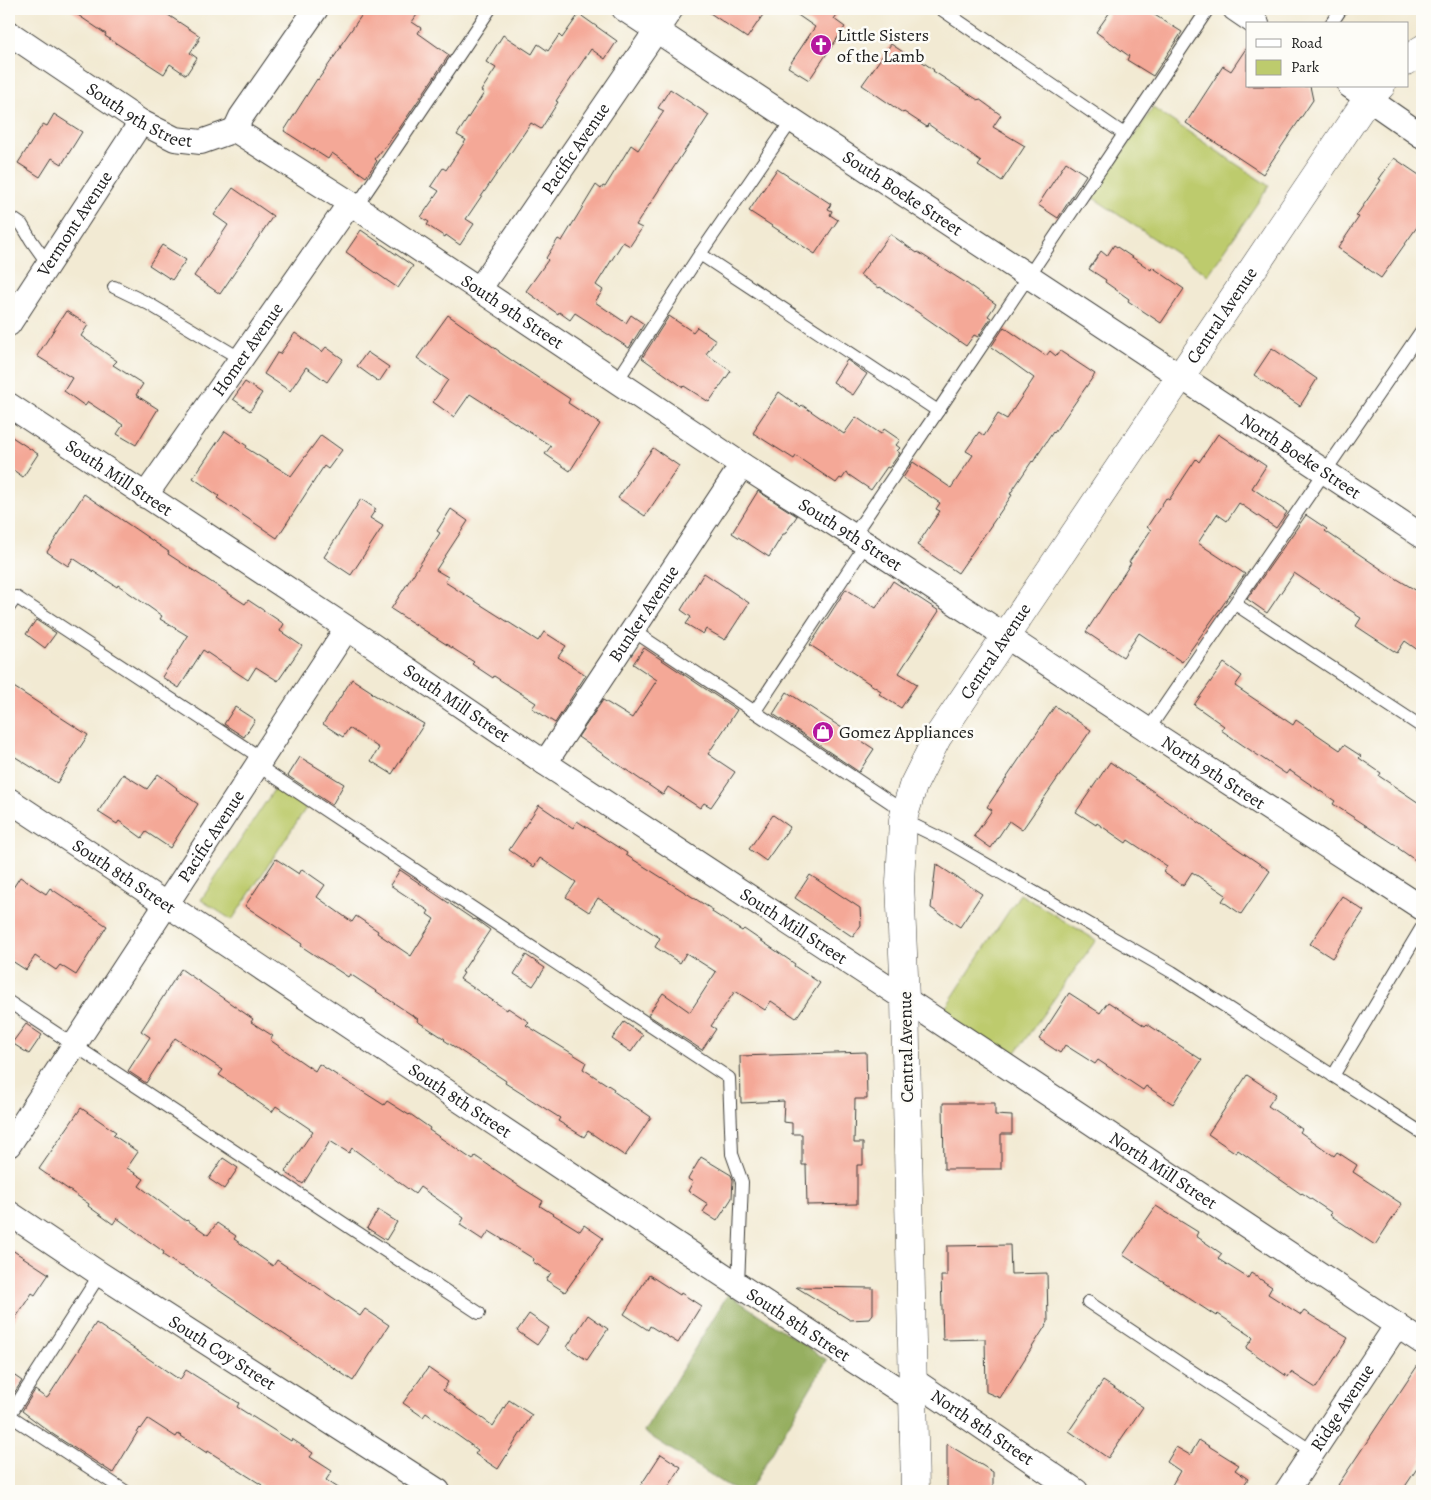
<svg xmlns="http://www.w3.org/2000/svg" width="1431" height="1500" viewBox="0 0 1431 1500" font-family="Alegreya,serif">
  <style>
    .green { fill: #bdcb6d; stroke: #6c7444 }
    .forest { fill: #96af60; stroke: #59663e }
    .building { fill: #f4a897 }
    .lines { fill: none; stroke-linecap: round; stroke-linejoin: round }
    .lane-casing { stroke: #3c3b37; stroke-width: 14 }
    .street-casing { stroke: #3c3b37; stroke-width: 26 }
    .secondary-casing { stroke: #3c3b37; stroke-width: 29 }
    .lane { stroke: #fff; stroke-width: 12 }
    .street { stroke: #fff; stroke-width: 24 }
    .secondary { stroke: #fff; stroke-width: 28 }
    .labels { text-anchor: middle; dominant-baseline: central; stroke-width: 5; stroke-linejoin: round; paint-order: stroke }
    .poi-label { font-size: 18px; fill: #1c1c1c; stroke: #fdfcf7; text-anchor: start }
    .street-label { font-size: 18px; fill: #1c1c1c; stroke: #fdfcf7 }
  </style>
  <rect width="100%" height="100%" fill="#fdfcf7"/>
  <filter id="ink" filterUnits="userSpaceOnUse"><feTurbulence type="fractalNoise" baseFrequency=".02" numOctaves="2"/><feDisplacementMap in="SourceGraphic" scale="10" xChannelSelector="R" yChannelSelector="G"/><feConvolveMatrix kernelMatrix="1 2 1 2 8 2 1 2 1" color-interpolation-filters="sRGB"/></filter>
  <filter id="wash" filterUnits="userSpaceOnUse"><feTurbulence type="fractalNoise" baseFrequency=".0096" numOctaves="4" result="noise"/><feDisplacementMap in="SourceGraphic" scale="20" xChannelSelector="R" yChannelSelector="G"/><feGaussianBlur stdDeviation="1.12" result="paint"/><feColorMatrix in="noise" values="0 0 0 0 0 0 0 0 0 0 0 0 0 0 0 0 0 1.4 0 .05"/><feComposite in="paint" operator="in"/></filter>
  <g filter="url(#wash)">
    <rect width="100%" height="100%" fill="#f2ead3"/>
    <g class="green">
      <polygon points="1153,108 1269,186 1208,275 1092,197"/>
      <polygon points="275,788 306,808 232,920 201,900"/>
      <polygon points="1020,894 1096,940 1012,1058 942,1013"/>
    </g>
    <polygon class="forest" points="728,1294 827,1360 749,1491 736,1491 644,1432"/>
    <g id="blocks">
      <g class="building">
        <polygon points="69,9 159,9 200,36 197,40 199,40 190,53 197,58 186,75 170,64 164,74 105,36 106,34"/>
        <polygon points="366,9 421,9 412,22 421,28 418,33 449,55 399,129 375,159 377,161 366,177 332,153 328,159 284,131 317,79 318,80 341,47 340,46"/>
        <polygon points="704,9 767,9 747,38"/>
        <polygon points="789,9 841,9 834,19 845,27 809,80 788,67 815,27"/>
        <polygon points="1112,9 1145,9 1182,32 1153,76 1127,60 1129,56 1096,32"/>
        <polygon points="579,14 617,41 605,59 591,49 556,101 558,102 541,129 531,123 466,219 474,224 460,245 446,235 445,237 427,225 429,222 421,217 439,191 431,186 443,168 446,170 466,140 457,135 484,93 481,91 496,68 486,62 503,35 532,54 538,44 548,51 559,35 562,38"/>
        <polygon points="891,44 912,58 914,56 934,70 933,71 978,100 979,99 1001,115 993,127 1025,146 1002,181 978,166 981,162 928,124 927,127 904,112 903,113 862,85"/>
        <polygon points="1247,47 1247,86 1310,86 1313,100 1263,174 1186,123 1223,66 1231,71"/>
        <polygon points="670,89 709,115 690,144 689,144 636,225 642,228 630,246 623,242 596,285 603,290 595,302 626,323 631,315 644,324 629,348 575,313 570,320 559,312 558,314 526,291 548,260 546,258 558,239 562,241 596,185 601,189 603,186 605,187 631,145 638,150 664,111 658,108"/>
        <polygon points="54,114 82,132 62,164 52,158 40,177 18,163 43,124 47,126"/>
        <polygon points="1394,158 1422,177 1422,220 1381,278 1338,248 1359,217 1356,216 1381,180 1379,179"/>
        <polygon points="1066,162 1086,175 1058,218 1038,205"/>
        <polygon points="777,169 831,204 828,209 832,211 830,215 838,220 815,254 749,211"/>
        <polygon points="233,188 273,216 220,294 194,276 228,225 214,215"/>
        <polygon points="361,230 413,266 398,288 346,252"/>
        <polygon points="890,234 917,253 918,252 966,283 996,304 988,316 991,318 978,337 974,335 966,346 919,313 880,287 879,288 860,275"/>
        <polygon points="162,245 186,260 172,280 149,265"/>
        <polygon points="1114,245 1151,270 1152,267 1184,289 1161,323 1128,301 1129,299 1105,282 1106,280 1089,269 1101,251 1107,256"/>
        <polygon points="66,311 88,325 81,336 117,361 113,365 143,384 136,395 158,409 136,445 117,434 123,425 88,402 85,406 64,391 72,378 37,356"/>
        <polygon points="448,315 499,351 499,352 570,399 568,403 600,424 570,471 545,454 551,446 470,394 454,417 433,402 448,380 417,358"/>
        <polygon points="669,316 693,332 697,327 716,340 706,354 731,371 709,402 684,386 683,387 642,358"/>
        <polygon points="1004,327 1046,356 1050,351 1056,356 1060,351 1095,374 1054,433 1053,432 1033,462 1032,461 1010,494 1012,495 958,573 917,545 940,511 936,509 940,503 903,478 913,462 951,488 973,455 966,451 979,432 984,436 998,414 1007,419 1034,378 991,347"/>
        <polygon points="295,333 322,352 326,347 343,359 327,382 306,367 290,391 264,374 277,353 280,354"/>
        <polygon points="1272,348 1317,379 1300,406 1254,375"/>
        <polygon points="367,352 389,367 379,382 357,366"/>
        <polygon points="847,360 867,374 853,395 833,382"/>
        <polygon points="245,382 262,393 250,411 233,399"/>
        <polygon points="779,392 800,407 802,405 844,434 856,417 881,434 884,429 900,440 896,445 900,448 897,451 900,453 889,468 887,467 871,490 846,473 842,479 840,478 836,483 796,456 794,459 753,433 757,427 756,426"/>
        <polygon points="225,431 247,446 246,448 291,476 321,435 342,450 328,469 324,466 277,538 217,498 219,496 193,478"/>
        <polygon points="1218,434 1266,466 1252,488 1287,512 1276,528 1239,503 1227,521 1217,514 1198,543 1245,574 1182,662 1139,633 1123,657 1086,632 1131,563 1129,562 1151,530 1147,527 1166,498 1169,500 1196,459 1199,462"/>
        <polygon points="9,435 38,454 23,477 9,467"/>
        <polygon points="653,448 679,466 645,516 618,498"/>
        <polygon points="758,491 797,516 785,534 783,534 769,557 732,533"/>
        <polygon points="84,494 169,552 168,554 245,604 248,600 284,624 280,631 302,646 278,681 256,667 248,680 203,650 179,688 162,677 188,636 160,619 162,616 118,585 117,587 73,558 68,566 47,552"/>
        <polygon points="361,499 376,509 370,518 383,526 351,575 324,557"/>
        <polygon points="451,509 468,521 436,570 448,577 445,582 538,641 544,632 566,646 558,657 586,675 555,723 532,708 536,703 494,676 493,678 472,664 474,662 391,609 440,533 437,531"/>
        <polygon points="1306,515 1327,529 1325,531 1384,571 1422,594 1422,653 1405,641 1397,653 1356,626 1361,618 1356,615 1356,614 1294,573 1267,613 1247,599"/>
        <polygon points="704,573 749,603 725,640 706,629 703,634 686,624 691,617 681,610"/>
        <polygon points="893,581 939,611 899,673 917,684 901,708 879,694 881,691 810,645 846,589 876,608"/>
        <polygon points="36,620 56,633 45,648 26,634"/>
        <polygon points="644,648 737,710 708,754 735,772 711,807 704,803 700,808 668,787 663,795 578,737 603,700 632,718 657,680 633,664"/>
        <polygon points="1224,663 1242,676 1235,686 1293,725 1296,720 1340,750 1344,745 1361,756 1359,758 1381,773 1379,776 1422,805 1422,865 1398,848 1399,847 1333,804 1335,801 1289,770 1286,774 1247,748 1221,730 1224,726 1194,705"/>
        <polygon points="352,679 372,692 371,693 424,724 392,774 371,761 379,748 349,728 343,737 323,724"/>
        <polygon points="9,684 88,735 57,783 9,753"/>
        <polygon points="787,692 874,749 859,772 773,714"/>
        <polygon points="1055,706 1091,730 1022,830 1009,821 991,848 974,836 992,810 987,807"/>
        <polygon points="235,707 255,720 244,737 224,724"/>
        <polygon points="300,757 344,784 332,805 288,776"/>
        <polygon points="1110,762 1270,871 1241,914 1222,901 1226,895 1192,872 1183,886 1163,872 1167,866 1128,840 1126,843 1097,823 1096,825 1076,812"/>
        <polygon points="123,774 147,789 158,774 177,788 176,789 198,804 170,848 146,832 142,838 119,821 117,824 98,812"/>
        <polygon points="539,805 573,828 577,821 627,853 626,855 713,910 712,912 742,931 744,929 766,944 795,964 794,966 820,983 796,1018 771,1001 765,1010 735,991 711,1026 716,1029 702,1050 648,1015 663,993 690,1012 716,972 686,953 680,963 655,947 660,938 598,898 589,912 566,897 576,882 540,858 534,867 509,850"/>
        <polygon points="773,815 790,827 766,861 749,849"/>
        <polygon points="276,859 299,874 302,869 325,885 317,897 352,922 356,916 378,931 377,933 411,956 434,919 427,914 429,911 390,885 400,870 474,920 475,919 490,930 462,972 464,973 460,979 507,1010 508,1008 529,1022 526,1025 586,1062 583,1069 614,1089 613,1091 651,1117 625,1156 588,1131 584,1137 558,1121 560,1118 505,1083 506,1081 444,1040 445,1039 417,1021 418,1019 350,974 348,977 301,946 302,944 245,906"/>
        <polygon points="936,864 982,894 960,927 931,908"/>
        <polygon points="810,875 860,908 861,925 853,937 795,898"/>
        <polygon points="20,877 46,894 50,888 107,926 76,975 60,965 56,970 35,956 26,970 9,959 9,894"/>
        <polygon points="1342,896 1364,911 1332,958 1310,944"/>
        <polygon points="526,955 545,968 533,986 514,974"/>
        <polygon points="181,969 253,1019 251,1022 273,1036 270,1040 315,1071 319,1064 384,1105 387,1101 409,1115 410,1114 430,1128 429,1130 473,1160 475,1156 522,1188 543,1201 540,1206 580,1231 584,1225 603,1238 565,1292 546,1280 551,1273 533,1262 534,1259 489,1231 483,1240 460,1225 464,1218 420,1187 415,1194 352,1148 349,1153 330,1141 303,1184 285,1172 313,1131 276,1106 272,1112 248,1095 248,1094 219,1075 223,1070 175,1038 146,1083 128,1071 150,1037 141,1031"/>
        <polygon points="1069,993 1100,1013 1108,1002 1145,1026 1147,1024 1202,1060 1173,1104 1146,1086 1143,1090 1098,1060 1095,1064 1065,1045 1060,1053 1039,1039"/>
        <polygon points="624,1022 643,1035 631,1052 612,1039"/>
        <polygon points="26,1024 42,1035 29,1054 12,1043"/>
        <polygon points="866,1052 867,1099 855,1099 854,1143 863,1143 863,1165 857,1165 857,1204 807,1205 806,1165 802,1165 802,1134 792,1134 792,1123 783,1122 784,1101 741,1103 740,1056"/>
        <polygon points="1247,1075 1276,1094 1268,1106 1302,1129 1300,1132 1334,1156 1337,1152 1357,1165 1353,1172 1402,1204 1375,1245 1330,1215 1332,1213 1302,1193 1301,1194 1238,1150 1236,1153 1208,1134"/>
        <polygon points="943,1103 995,1103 995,1115 1012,1116 1012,1134 1001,1134 1001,1169 944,1169"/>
        <polygon points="81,1108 116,1132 113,1135 138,1152 127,1168 144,1179 139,1186 186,1221 187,1220 208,1235 217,1223 236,1236 234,1239 273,1266 277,1260 360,1316 365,1309 389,1325 353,1381 205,1281 182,1266 181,1267 163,1255 164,1252 117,1218 113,1224 88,1206 89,1204 39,1169"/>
        <polygon points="701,1157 731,1175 733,1180 732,1198 717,1221 703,1212 708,1204 688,1191 693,1182 688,1179"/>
        <polygon points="223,1158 238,1168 224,1189 209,1179"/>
        <polygon points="1156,1206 1198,1232 1196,1236 1222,1254 1218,1259 1248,1278 1251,1273 1272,1287 1268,1294 1301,1315 1304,1311 1348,1338 1316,1388 1291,1372 1288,1377 1246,1348 1253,1338 1250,1335 1218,1314 1216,1316 1123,1255"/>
        <polygon points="378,1210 397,1222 386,1240 367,1228"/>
        <polygon points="1010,1245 1011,1274 1047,1273 1048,1322 1000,1398 986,1392 985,1339 943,1340 941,1276 947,1276 947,1246"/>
        <polygon points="9,1248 49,1274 35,1295 32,1293 9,1328"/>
        <polygon points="649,1275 680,1295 681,1293 701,1306 678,1343 650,1326 648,1330 624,1314"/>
        <polygon points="796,1287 873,1288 873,1314 869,1319 850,1320"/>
        <polygon points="529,1314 549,1328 537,1345 517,1331"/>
        <polygon points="588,1315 608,1329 587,1360 567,1347"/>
        <polygon points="96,1323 180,1380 186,1370 239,1403 237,1407 291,1441 292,1439 313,1453 310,1457 332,1471 326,1480 343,1491 258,1491 262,1485 208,1451 207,1453 178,1434 176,1437 148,1419 141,1429 140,1428 113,1473 54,1435 22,1411 35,1390 46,1398 48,1397"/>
        <polygon points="1422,1359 1422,1461 1402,1491 1348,1491 1338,1485"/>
        <polygon points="428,1368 448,1382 443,1390 493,1426 509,1400 532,1415 498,1469 475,1454 478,1450 426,1413 423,1417 403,1403"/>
        <polygon points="9,1372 22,1381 9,1401"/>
        <polygon points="1103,1381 1143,1407 1108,1458 1069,1431"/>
        <polygon points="1199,1440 1239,1465 1235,1470 1248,1479 1240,1491 1182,1491 1172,1485 1180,1471 1167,1462 1176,1447 1190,1455"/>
        <polygon points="947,1444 993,1472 993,1491 947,1491"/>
        <polygon points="661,1454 681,1467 666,1491 637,1491"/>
      </g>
    </g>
  </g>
  <g filter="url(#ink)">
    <use href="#blocks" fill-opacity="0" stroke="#3c3b37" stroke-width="1"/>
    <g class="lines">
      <g class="lane-casing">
        <g id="lane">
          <polyline points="941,9 1124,134"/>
          <polyline points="1331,24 1341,9"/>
          <polyline points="356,207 490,9"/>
          <polyline points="9,216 22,225 31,240 48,264"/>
          <polyline points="700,254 938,411"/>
          <polyline points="114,287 149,304 241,359"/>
          <polyline points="617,381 700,254 792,120"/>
          <polyline points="853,536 938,411 1208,9"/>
          <polyline points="1235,604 1422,727"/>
          <polyline points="9,607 16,597 261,758"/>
          <polyline points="632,630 905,812"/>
          <polyline points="755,711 866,544"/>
          <polyline points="1148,730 1422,330"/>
          <polyline points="257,765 729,1078 732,1154 742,1182 738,1286"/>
          <polyline points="903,820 946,841 1172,972 1422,1133"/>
          <polyline points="9,1002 479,1313"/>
          <polyline points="1333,1076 1422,927"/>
          <polyline points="1088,1302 1313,1452"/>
          <polyline points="9,1415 125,1491"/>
          <polyline points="9,1416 100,1274"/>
        </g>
      </g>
      <g class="street-casing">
        <g id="street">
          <path id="s1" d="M 624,9 L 1422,536"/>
          <polyline points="1235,9 1257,24"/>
          <path id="s2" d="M 9,33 L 141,122 L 175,139 L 201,142 L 235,130 L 350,203 L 742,465 L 866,544 L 1148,730 L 1422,908"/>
          <polyline points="1350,86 1422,136"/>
          <polyline points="235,130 241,117 316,9"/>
          <path id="s3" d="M 480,288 L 671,9"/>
          <path id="s4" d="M 9,324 L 141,122"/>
          <path id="s5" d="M 9,405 L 347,628 L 545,763 L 905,999 L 1422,1342"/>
          <path id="s6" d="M 145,496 L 350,203"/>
          <path id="s7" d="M 545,763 L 742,465"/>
          <path id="s8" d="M 9,800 C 311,999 609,1203 913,1399"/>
          <path id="s9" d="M 9,1145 L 347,628"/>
          <path id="s10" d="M 9,1213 L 100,1274 L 438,1491"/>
          <path id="s11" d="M 913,1380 L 1076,1491"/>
          <path id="s12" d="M 1287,1491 L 1397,1325"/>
        </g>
      </g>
      <g class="secondary-casing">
        <g id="secondary">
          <polyline points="1407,61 1422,49"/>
          <path id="s13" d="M 915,1491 L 905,999 L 900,883 L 903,820 L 905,812 L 913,786 L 937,738 L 1368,98 L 1381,86"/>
        </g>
      </g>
      <use href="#lane" class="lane"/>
      <use href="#street" class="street"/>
      <use href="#secondary" class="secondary"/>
    </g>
  </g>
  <defs>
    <g id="church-disc" transform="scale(1.125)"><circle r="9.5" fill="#b5179e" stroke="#fdfcf7"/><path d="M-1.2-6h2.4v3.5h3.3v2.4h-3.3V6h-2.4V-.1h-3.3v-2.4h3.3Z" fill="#fff"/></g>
    <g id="shop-disc" transform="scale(1.125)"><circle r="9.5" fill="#b5179e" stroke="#fdfcf7"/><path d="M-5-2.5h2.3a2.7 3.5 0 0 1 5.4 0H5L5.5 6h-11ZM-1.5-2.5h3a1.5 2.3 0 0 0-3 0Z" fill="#fff"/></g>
  </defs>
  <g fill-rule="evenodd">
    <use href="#church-disc" x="821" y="45"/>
    <use href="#shop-disc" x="823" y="732"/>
  </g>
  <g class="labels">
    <g class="poi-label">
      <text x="837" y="35">Little Sisters<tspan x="837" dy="21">of the Lamb</tspan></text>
      <text x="839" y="732">Gomez Appliances</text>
    </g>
    <g class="street-label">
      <text stroke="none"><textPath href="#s2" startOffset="155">South 9th Street</textPath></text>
      <text stroke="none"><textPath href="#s3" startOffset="169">Pacific Avenue</textPath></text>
      <text stroke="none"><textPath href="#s1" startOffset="334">South Boeke Street</textPath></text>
      <text stroke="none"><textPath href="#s4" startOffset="120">Vermont Avenue</textPath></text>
      <text stroke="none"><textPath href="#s2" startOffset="591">South 9th Street</textPath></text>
      <text stroke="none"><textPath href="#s13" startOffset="1270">Central Avenue</textPath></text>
      <text stroke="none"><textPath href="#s6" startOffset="179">Homer Avenue</textPath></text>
      <text stroke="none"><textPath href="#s1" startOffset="811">North Boeke Street</textPath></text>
      <text stroke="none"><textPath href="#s5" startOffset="132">South Mill Street</textPath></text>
      <text stroke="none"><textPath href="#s2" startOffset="996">South 9th Street</textPath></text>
      <text stroke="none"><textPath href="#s7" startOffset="179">Bunker Avenue</textPath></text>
      <text stroke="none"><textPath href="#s13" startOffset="865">Central Avenue</textPath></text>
      <text stroke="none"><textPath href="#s5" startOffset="538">South Mill Street</textPath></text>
      <text stroke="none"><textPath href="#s2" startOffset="1430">North 9th Street</textPath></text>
      <text stroke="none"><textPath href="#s9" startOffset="369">Pacific Avenue</textPath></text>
      <text stroke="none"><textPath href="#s8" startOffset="138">South 8th Street</textPath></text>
      <text stroke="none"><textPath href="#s5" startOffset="942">South Mill Street</textPath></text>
      <text transform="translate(906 1047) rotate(-91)">Central Avenue</text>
      <text stroke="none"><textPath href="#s8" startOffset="542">South 8th Street</textPath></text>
      <text stroke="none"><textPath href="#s5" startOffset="1385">North Mill Street</textPath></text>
      <text stroke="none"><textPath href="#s8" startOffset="948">South 8th Street</textPath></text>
      <text stroke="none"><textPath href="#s10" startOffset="255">South Coy Street</textPath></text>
      <text stroke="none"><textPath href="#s12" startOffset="100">Ridge Avenue</textPath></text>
      <text stroke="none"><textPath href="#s11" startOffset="84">North 8th Street</textPath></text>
    </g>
  </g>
  <rect width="1431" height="1500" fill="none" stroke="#fdfcf7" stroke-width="30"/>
  <rect x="1246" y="22" width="162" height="65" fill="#fdfcf7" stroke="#a3a29f"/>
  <rect x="1256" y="39" width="25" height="8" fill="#ffffff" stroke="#a3a29f"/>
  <text x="1291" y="48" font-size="15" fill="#1c1c1c">Road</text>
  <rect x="1256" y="60" width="25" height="15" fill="#bdcb6d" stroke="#a3a29f"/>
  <text x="1291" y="72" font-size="15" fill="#1c1c1c">Park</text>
</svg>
